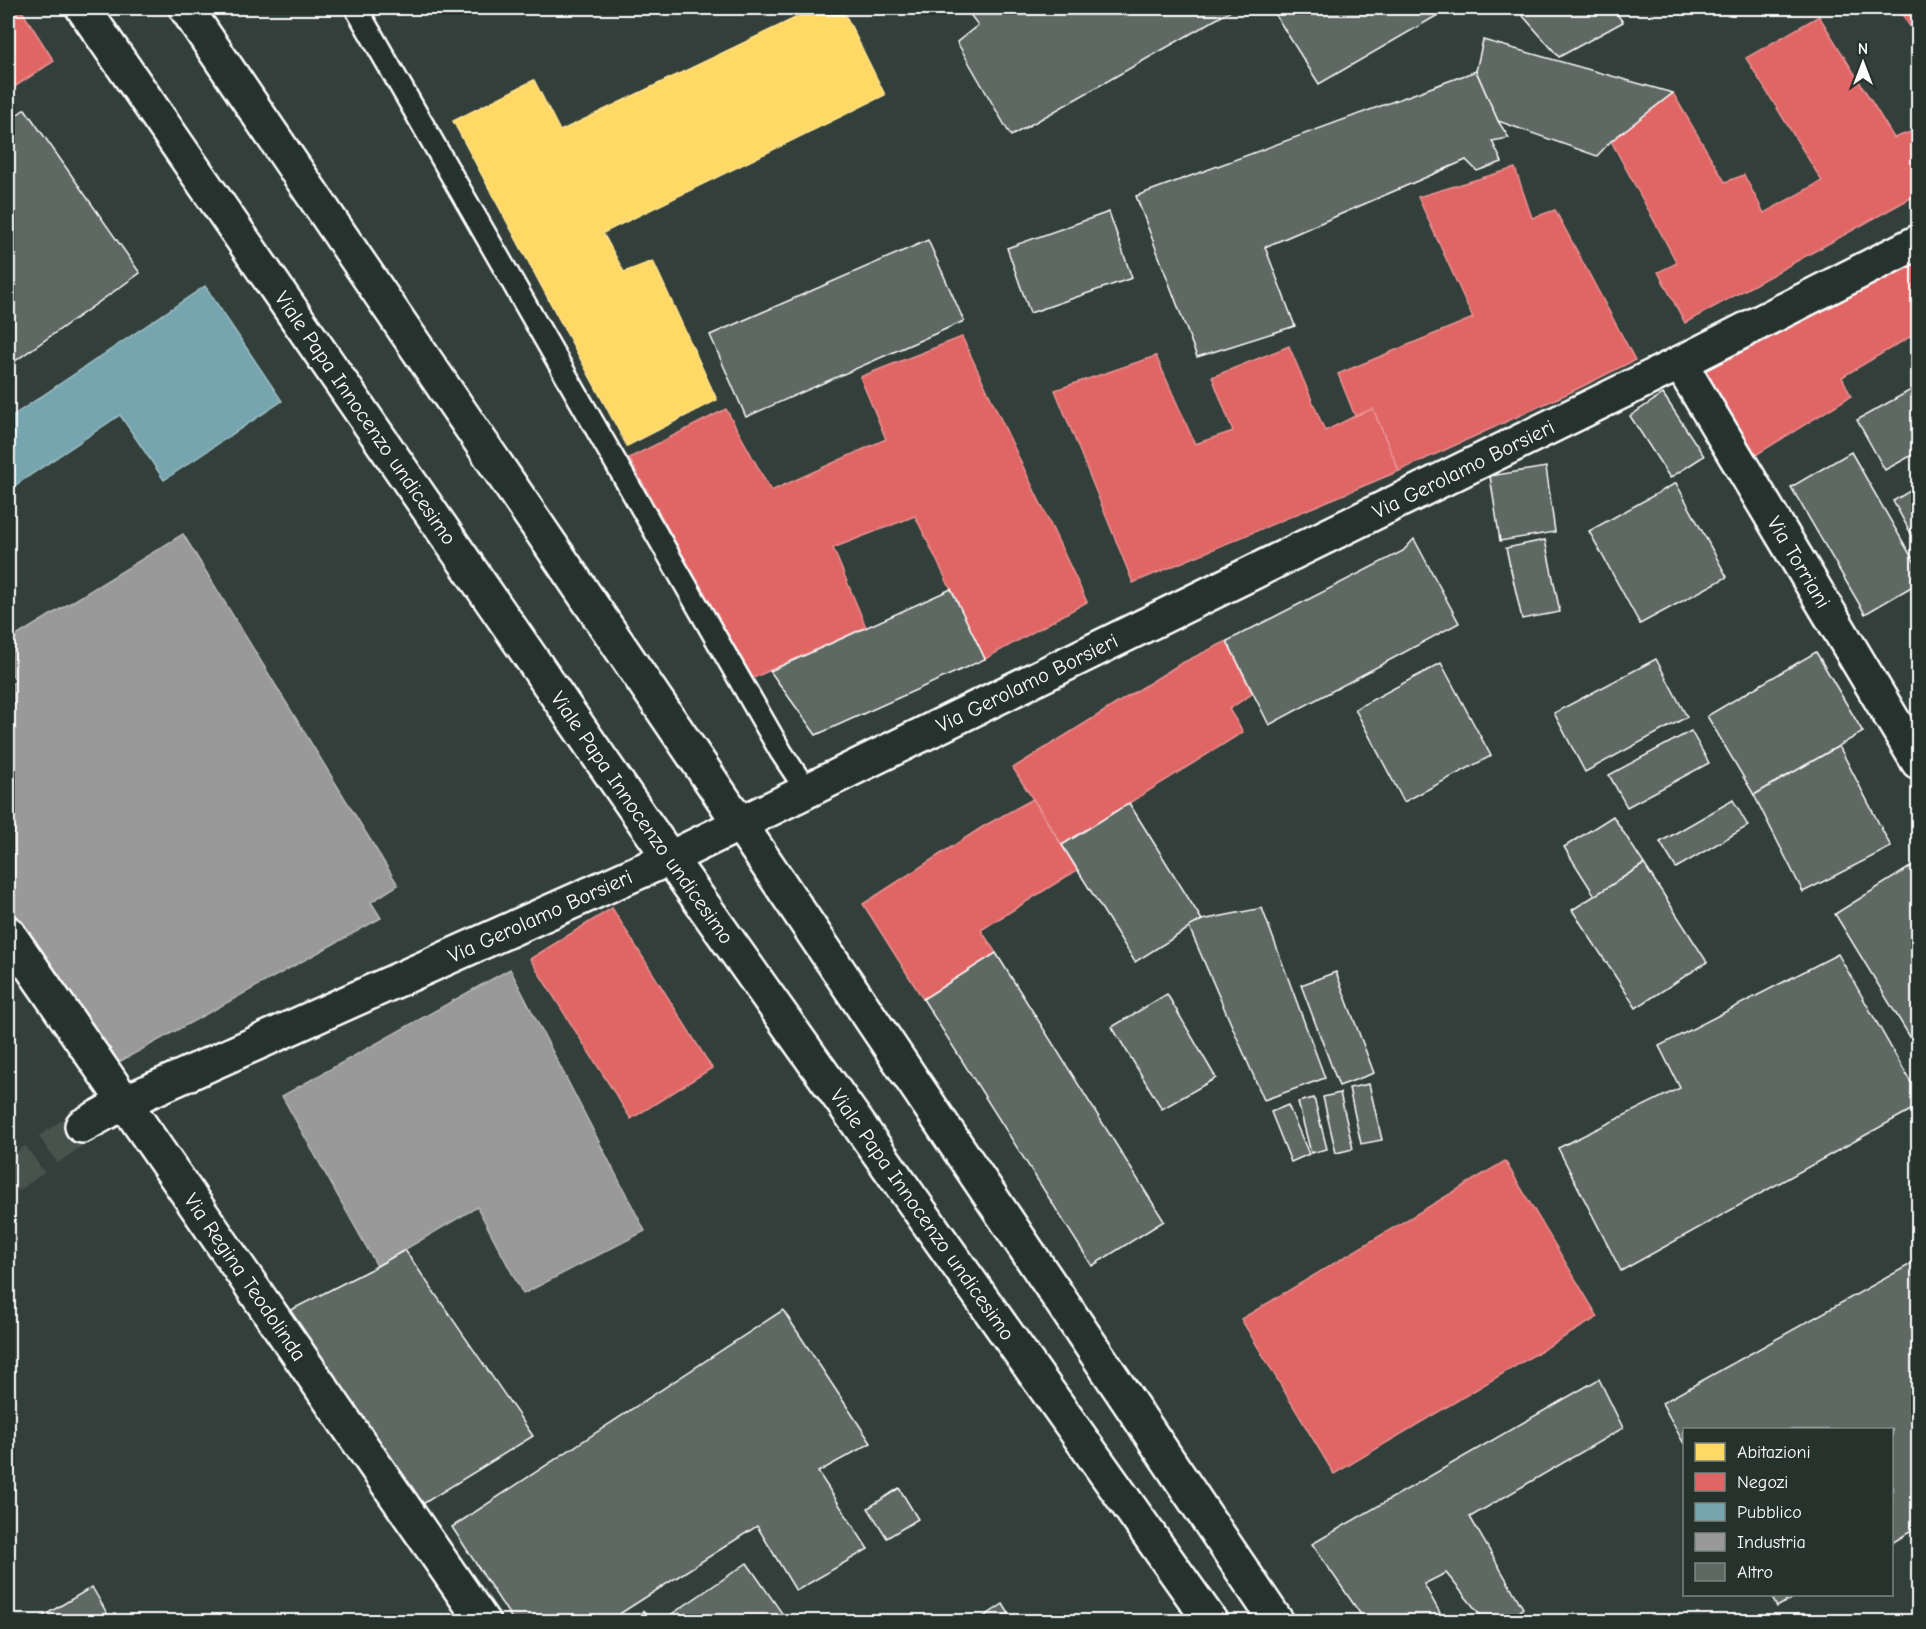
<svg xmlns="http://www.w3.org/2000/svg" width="1926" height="1629" viewBox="0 0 1926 1629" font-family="'Comic Neue',sans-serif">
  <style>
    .homes { fill: #ffd966; stroke: #ffe494; stroke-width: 1.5 }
    .shops { fill: #e06666; stroke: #e99494; stroke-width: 1.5 }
    .public { fill: #76a5af; stroke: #9fc0c7; stroke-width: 1.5 }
    .industry { fill: #999; stroke: #b8b8b8; stroke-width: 1.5 }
    .building { fill: #5f6964; stroke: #fff; stroke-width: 1.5 }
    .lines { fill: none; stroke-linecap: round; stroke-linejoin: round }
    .minor-tunnel { stroke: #47524e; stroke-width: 33; stroke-dasharray: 33 16; stroke-linecap: butt }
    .service-casing { stroke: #fff; stroke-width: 26 }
    .minor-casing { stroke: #fff; stroke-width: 38 }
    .primary-casing { stroke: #fff; stroke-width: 38 }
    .service { stroke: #26332d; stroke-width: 21 }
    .minor { stroke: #26332d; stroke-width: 33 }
    .primary { stroke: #26332d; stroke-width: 33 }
    .labels { text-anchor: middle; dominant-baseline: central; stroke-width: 6; stroke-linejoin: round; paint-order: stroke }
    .street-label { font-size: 21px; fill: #fff; stroke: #26332d }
  </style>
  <rect width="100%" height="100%" fill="#333f3a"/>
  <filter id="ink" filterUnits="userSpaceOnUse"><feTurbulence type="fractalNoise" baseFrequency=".0167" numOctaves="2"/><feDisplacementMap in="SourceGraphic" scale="12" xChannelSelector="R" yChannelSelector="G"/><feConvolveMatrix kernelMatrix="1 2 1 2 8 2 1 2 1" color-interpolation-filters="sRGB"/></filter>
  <g filter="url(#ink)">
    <polygon class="homes" points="816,8 842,8 885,95 603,233 624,272 653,261 717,400 627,446 453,121 534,80 560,131"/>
    <g class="shops">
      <polygon points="8,8 20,8 54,61 8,91"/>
      <polygon points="1898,8 1918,8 1918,39"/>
      <polygon points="1819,16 1894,138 1913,131 1918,141 1918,194 1685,323 1658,272 1677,263 1611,141 1673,93 1725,182 1744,175 1764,213 1822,181 1746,58"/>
      <polygon points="1515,168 1532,218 1555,210 1635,360 1575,390 1399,471 1373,409 1355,416 1338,374 1473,318 1418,197"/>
      <polygon points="1918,254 1918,332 1842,377 1851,396 1751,458 1702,369"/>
      <polygon points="962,337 1087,602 985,659 915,516 833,548 866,627 751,679 629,458 726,409 771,491 886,439 860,377"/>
      <polygon points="1289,346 1325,431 1355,416 1373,409 1399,471 1133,583 1055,390 1156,356 1195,444 1233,431 1212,377"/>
      <polygon points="1227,641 1252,694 1229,709 1243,732 1062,845 1013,768 1180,664"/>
      <polygon points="1033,799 1077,870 981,930 996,953 923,999 863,904 984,826"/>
      <polygon points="612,908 712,1068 631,1119 530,959"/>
      <polygon points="1505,1161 1598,1317 1334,1474 1241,1319"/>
    </g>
    <polygon class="public" points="205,286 282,401 164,480 120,415 8,490 8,419"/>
    <g class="industry">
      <polygon points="183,534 398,885 371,902 381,918 108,1068 8,912 8,686 16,681 8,667 8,641"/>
      <polygon points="510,969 645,1231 523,1294 477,1207 377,1266 282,1096"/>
    </g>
    <g class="building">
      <polygon points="968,8 1236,8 1011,136 957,42 978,25 966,9"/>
      <polygon points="1271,8 1434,8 1438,15 1319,84"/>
      <polygon points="1516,8 1612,8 1623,22 1559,57"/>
      <polygon points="1483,40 1673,93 1611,141 1597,156 1498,121 1476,71"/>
      <polygon points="1476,71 1498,121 1509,138 1492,141 1502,162 1477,171 1466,160 1265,247 1295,326 1197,357 1136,196"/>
      <polygon points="25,109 140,273 8,366 8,121"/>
      <polygon points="1109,212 1132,278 1030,313 1007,248"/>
      <polygon points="928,240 964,321 746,417 710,335"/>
      <polygon points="1918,386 1918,452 1885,470 1857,420"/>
      <polygon points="1663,394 1704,456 1670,478 1630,416"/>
      <polygon points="1851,452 1918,568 1918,583 1865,614 1791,487"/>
      <polygon points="1546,467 1555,532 1500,541 1490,476"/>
      <polygon points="1676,483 1727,577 1640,624 1589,531"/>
      <polygon points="1918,486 1918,546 1893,501"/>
      <polygon points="1414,539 1459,623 1269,725 1227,641 1403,551"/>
      <polygon points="1545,540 1560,612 1522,619 1506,548"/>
      <polygon points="951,589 985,659 816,735 770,671"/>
      <polygon points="1816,652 1863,732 1754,795 1707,716"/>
      <polygon points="1656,659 1687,717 1585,772 1554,713"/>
      <polygon points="1441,663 1491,756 1404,802 1355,709"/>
      <polygon points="1691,731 1709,763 1627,807 1609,775"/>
      <polygon points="1839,746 1891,847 1803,892 1754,795"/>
      <polygon points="1733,800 1748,826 1676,868 1660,842"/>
      <polygon points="1129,803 1202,920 1135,962 1062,845"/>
      <polygon points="1613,816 1644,864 1595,896 1564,847"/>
      <polygon points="1918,862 1918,1050 1835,914"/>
      <polygon points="1644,864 1707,962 1636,1008 1572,910"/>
      <polygon points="1262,908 1325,1078 1264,1100 1189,927 1202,920"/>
      <polygon points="996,953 1164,1221 1092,1266 923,999"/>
      <polygon points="1838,954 1918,1095 1918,1106 1621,1271 1558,1148 1680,1088 1659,1046"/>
      <polygon points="1336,972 1374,1073 1339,1086 1301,985"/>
      <polygon points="1167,994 1216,1078 1162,1109 1112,1027"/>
      <polygon points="1369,1084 1382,1140 1361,1144 1349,1088"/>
      <polygon points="1340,1093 1353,1149 1336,1153 1323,1097"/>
      <polygon points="1314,1098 1327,1149 1311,1153 1298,1102"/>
      <polygon points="1288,1105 1309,1154 1291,1162 1271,1112"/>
      <polygon points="405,1250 533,1436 413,1510 285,1313 377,1266"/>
      <polygon points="1918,1260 1918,1527 1892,1543 1892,1430 1684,1430 1684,1444 1662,1403"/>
      <polygon points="783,1310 871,1443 818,1472 868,1549 796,1591 757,1526 607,1622 514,1622 452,1527"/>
      <polygon points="1599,1379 1623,1428 1470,1517 1523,1608 1508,1622 1486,1622 1446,1573 1424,1584 1445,1622 1366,1622 1312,1544"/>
      <polygon points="899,1488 918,1519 887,1538 868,1508"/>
      <polygon points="747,1563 784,1616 776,1622 668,1622 666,1618"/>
      <polygon points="92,1587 112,1622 33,1622"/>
      <polygon points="1770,1594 1799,1594 1777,1607"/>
      <polygon points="1003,1604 1014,1622 976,1622"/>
      <polygon points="643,1611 650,1622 628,1622"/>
    </g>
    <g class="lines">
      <polyline class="minor-tunnel" points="8,1178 82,1126"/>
      <g class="service-casing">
        <polyline id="service" points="356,8 781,752 807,791"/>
      </g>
      <g class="minor-casing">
        <g id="minor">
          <path id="s1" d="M 1680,363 L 1918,762"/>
          <path id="s2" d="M 8,933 L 483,1622"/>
          <path id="s3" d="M 82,1126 L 125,1102 L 670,858 L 1680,363 L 1918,242"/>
        </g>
      </g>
      <g class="primary-casing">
        <g id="primary">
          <path id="s4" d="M 83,8 L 640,816 L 1211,1622"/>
          <polyline points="186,8 703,769 1277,1622"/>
        </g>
      </g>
      <use href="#service" class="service"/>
      <use href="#minor" class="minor"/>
      <use href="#primary" class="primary"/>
    </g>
  </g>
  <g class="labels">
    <g class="street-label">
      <text stroke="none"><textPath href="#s4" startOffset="498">Viale Papa Innocenzo undicesimo</textPath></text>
      <text stroke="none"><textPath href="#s3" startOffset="1530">Via Gerolamo Borsieri</textPath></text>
      <text stroke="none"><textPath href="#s1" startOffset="232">Via Torriani</textPath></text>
      <text stroke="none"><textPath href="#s3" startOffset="1044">Via Gerolamo Borsieri</textPath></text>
      <text stroke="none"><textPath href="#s4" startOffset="984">Viale Papa Innocenzo undicesimo</textPath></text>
      <text stroke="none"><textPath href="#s3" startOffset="504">Via Gerolamo Borsieri</textPath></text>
      <text stroke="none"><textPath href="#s4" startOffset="1470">Viale Papa Innocenzo undicesimo</textPath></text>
      <text stroke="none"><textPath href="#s2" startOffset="418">Via Regina Teodolinda</textPath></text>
    </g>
  </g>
  <rect width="1926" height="1629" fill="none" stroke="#26332d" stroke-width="30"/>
  <rect x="15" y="15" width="1896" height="1599" fill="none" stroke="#fff" stroke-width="2" filter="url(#ink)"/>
  <rect x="1683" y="1428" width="210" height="168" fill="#26332d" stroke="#7d8581" stroke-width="1.5"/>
  <rect x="1695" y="1443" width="30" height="18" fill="#ffd966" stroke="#7d8581" stroke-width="1.5"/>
  <text x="1737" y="1458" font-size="18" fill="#ffffff">Abitazioni</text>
  <rect x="1695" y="1473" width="30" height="18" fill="#e06666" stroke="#7d8581" stroke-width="1.5"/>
  <text x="1737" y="1488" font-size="18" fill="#ffffff">Negozi</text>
  <rect x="1695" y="1503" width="30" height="18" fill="#76a5af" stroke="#7d8581" stroke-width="1.5"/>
  <text x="1737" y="1518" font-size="18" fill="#ffffff">Pubblico</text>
  <rect x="1695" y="1533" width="30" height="18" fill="#999999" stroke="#7d8581" stroke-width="1.5"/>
  <text x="1737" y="1548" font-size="18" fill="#ffffff">Industria</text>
  <rect x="1695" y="1563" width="30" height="18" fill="#5f6964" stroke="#7d8581" stroke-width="1.5"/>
  <text x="1737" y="1578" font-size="18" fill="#ffffff">Altro</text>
  <g transform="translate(1863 63)" stroke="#26332d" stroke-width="4.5" paint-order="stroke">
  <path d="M0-4.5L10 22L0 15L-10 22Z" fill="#ffffff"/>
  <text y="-9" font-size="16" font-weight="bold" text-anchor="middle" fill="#ffffff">N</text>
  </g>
</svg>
